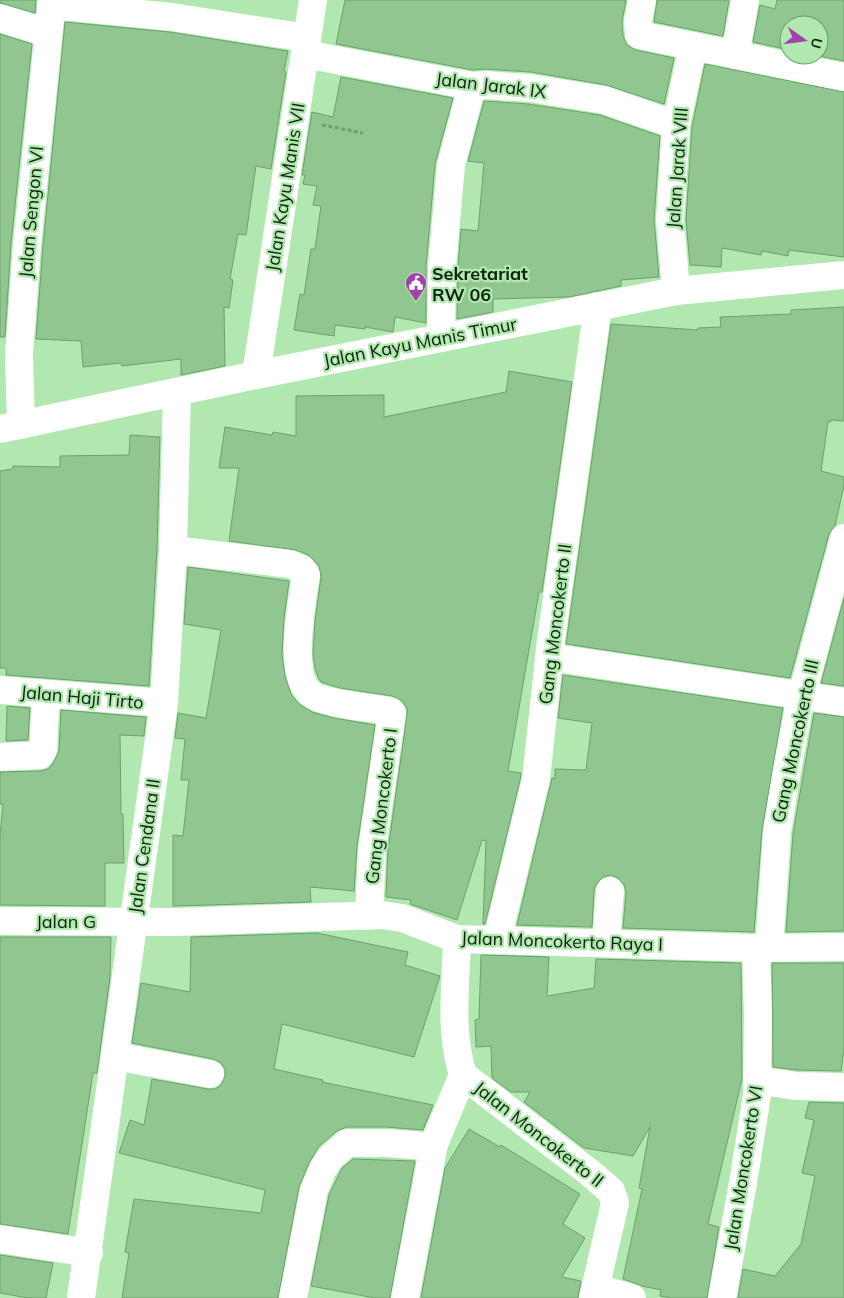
<svg xmlns="http://www.w3.org/2000/svg" width="844" height="1298" viewBox="0 0 844 1298" font-family="Mulish,sans-serif">
  <style>
    .building { fill: #90c790; stroke: #6ba16b }
    .lines { fill: none; stroke-linecap: round; stroke-linejoin: round }
    .path { stroke: #739e72; stroke-width: 3; stroke-dasharray: 4 2.5; stroke-linecap: butt }
    .street { stroke: #fff; stroke-width: 28 }
    .secondary { stroke: #fff; stroke-width: 28 }
    .labels { text-anchor: middle; dominant-baseline: central; stroke-width: 4.5; stroke-linejoin: round; paint-order: stroke }
    .street-label { font-size: 18px; fill: #0e230e; stroke: #b0e8af }
    .poi-label { font-size: 18px; font-weight: bold; fill: #0e230e; stroke: #b0e8af; text-anchor: start }
  </style>
  <rect width="100%" height="100%" fill="#b0e8af"/>
  <g class="building">
    <polygon points="0,0 36,0 35,13 0,3"/>
    <polygon points="345,0 626,0 622,22 623,36 627,45 636,50 674,58 664,104 606,85 531,72 485,69 473,70 336,44"/>
    <polygon points="657,0 729,0 723,36 654,22"/>
    <polygon points="777,0 844,0 844,61 814,55 819,55 819,25 789,25 789,50 753,42 760,5 775,9"/>
    <polygon points="65,22 170,32 288,51 284,71 286,72 271,169 256,166 246,235 238,234 230,279 233,280 229,308 224,307 225,366 181,375 181,359 122,366 121,363 83,367 81,341 36,339 43,246"/>
    <polygon points="0,34 32,44 11,243 5,337 0,337"/>
    <polygon points="705,64 844,92 844,257 789,250 788,256 762,251 761,255 722,248 721,267 690,265 686,220 692,127"/>
    <polygon points="341,77 453,98 435,164 426,266 426,323 395,317 393,332 365,327 365,329 335,325 334,336 294,330 300,294 304,295 311,249 315,249 321,206 313,205 317,186 303,184 305,175 302,175 312,112 333,117"/>
    <polygon points="484,101 528,104 600,115 660,136 654,219 659,277 621,280 621,286 569,297 493,299 493,312 457,319 458,268 461,229 478,231 484,163 468,161"/>
    <polygon points="844,307 844,421 831,420 831,422 828,422 821,471 844,477 844,485 835,526 829,534 790,678 566,644 611,324 698,330 698,328 721,327 720,317 791,314 791,310"/>
    <polygon points="509,371 572,382 542,592 539,592 508,771 521,773 521,776 485,924 483,924 486,841 482,840 457,920 410,904 411,900 386,897 388,850 407,715 407,708 401,700 392,696 340,688 321,682 318,677 315,668 313,654 315,621 321,577 319,566 308,555 296,550 229,541 239,468 219,468 225,427 272,435 273,432 296,436 296,396 384,395 384,417 506,392"/>
    <polygon points="130,435 160,437 157,549 149,686 6,675 6,668 0,668 0,471 13,469 13,466 60,467 60,456 129,455"/>
    <polygon points="188,567 289,581 284,618 282,655 285,676 291,694 299,704 312,712 334,718 375,725 357,847 354,891 310,887 311,902 173,906 173,835 183,836 189,780 181,780 185,739 175,738 178,713 206,718 221,630 184,624"/>
    <polygon points="844,598 844,686 821,683"/>
    <polygon points="563,675 783,708 762,830 754,932 623,928 626,892 624,885 618,878 611,875 603,877 597,883 594,890 592,927 517,925 552,778 555,779 555,769 586,770 592,723 558,718"/>
    <polygon points="7,706 30,708 28,740 6,741"/>
    <polygon points="61,710 146,717 144,736 120,735 121,814 123,814 124,863 105,863 105,906 0,905 0,835 3,804 0,804 0,772 41,771 48,769 53,763 59,751"/>
    <polygon points="814,713 844,717 844,931 786,932 793,834"/>
    <polygon points="317,933 408,952 405,965 440,976 414,1057 282,1024 274,1069 323,1080 322,1082 433,1105 423,1130 386,1127 347,1127 337,1131 319,1146 309,1163 299,1187 278,1298 122,1298 129,1253 125,1252 134,1199 261,1213 265,1190 119,1153 130,1120 144,1125 152,1079 208,1089 215,1089 221,1085 225,1076 225,1069 221,1063 213,1059 132,1043 141,983 190,992 191,937"/>
    <polygon points="0,937 111,937 110,978 97,1073 93,1073 68,1234 0,1224"/>
    <polygon points="481,955 549,957 547,996 594,988 596,959 741,963 742,1079 708,1224 719,1227 707,1298 672,1298 660,1296 661,1290 642,1286 623,1279 642,1189 639,1188 650,1127 633,1156 584,1148 524,1102 530,1092 511,1092 492,1078 491,1046 476,1047 475,1020 479,1019"/>
    <polygon points="772,963 844,963 844,1049 841,1071 797,1070 773,1067"/>
    <polygon points="809,1102 844,1103 844,1298 738,1298 743,1269 775,1276 801,1244 815,1176 802,1173 814,1120 805,1118"/>
    <polygon points="469,1129 500,1147 501,1145 580,1194 563,1224 585,1238 562,1277 581,1281 578,1298 421,1298 445,1168"/>
    <polygon points="353,1159 415,1161 390,1298 375,1298 311,1286 329,1195 342,1168"/>
    <polygon points="0,1255 53,1263 46,1298 28,1298 0,1293"/>
  </g>
  <g class="lines">
    <polyline class="path" points="322,125 363,133"/>
    <g class="street">
      <polyline points="642,0 638,21 639,35 844,77"/>
      <polyline points="51,5 172,17 307,38"/>
      <polyline points="0,18 48,33"/>
      <polyline points="305,54 472,86 484,85 530,88 604,100 676,125"/>
      <polyline points="735,55 745,0"/>
      <polyline points="676,291 670,220 676,125 693,46"/>
      <polyline points="441,338 442,267 451,165 472,86"/>
      <polyline points="256,375 313,0"/>
      <polyline points="21,425 19,355 27,245 52,0"/>
      <path d="M 173,550 L 290,564 L 302,569 L 306,575 C 302,602 287,675 311,694 C 324,704 373,708 390,711 L 392,713 L 372,849 L 369,916"/>
      <polyline points="550,657 844,702"/>
      <polyline points="0,690 164,703"/>
      <polyline points="0,757 40,755 43,750 46,694"/>
      <polyline points="0,921 176,922 382,915 402,918 457,939 756,948 844,947"/>
      <path d="M 457,939 C 456,985 449,1031 463,1075 L 590,1173 L 611,1191 L 615,1203 L 593,1298"/>
      <polyline points="497,940 536,779 551,640 598,306"/>
      <polyline points="606,943 610,891"/>
      <polyline points="769,948 777,832 787,770 799,706 844,538"/>
      <polyline points="115,1056 210,1074"/>
      <polyline points="757,1080 796,1086 844,1087"/>
      <polyline points="0,1239 89,1253"/>
      <polyline points="596,1288 632,1298"/>
      <polyline points="81,1298 164,703 173,550 177,392"/>
      <polyline points="293,1298 314,1190 323,1169 330,1158 347,1143 386,1143 426,1146 434,1144 463,1075"/>
      <polyline points="405,1298 434,1144"/>
      <polyline points="722,1298 743,1183 757,1095 758,1016 756,948"/>
    </g>
    <polyline class="secondary" points="0,429 256,375 676,291 844,275"/>
  </g>
  <defs>
    <g id="civic-pin" transform="scale(1.125)"><path d="M0 17L-7.5 6A9.5 9.5 0 1 1 7.5 6Z" fill="#a141a9" stroke="#b0e8af"/><path d="M-.6-6.5H3V-4.5H.6V-3L4-1V1h2V6H-6V1h2V-1L-.6-3ZM-1.2 2.5V6h2.4V2.5Z" fill="#fff"/></g>
  </defs>
  <g fill-rule="evenodd">
    <use href="#civic-pin" x="416" y="283"/>
  </g>
  <g class="labels">
    <g class="street-label">
      <text transform="translate(491 85) rotate(7)">Jalan Jarak IX</text>
      <text transform="translate(677 168) rotate(-86)">Jalan Jarak VIII</text>
      <text transform="translate(285 187) rotate(-81)">Jalan Kayu Manis VII</text>
      <text transform="translate(31 212) rotate(-85)">Jalan Sengon VI</text>
      <text transform="translate(420 342) rotate(-11)">Jalan Kayu Manis Timur</text>
      <text transform="translate(555 624) rotate(-83)">Gang Moncokerto II</text>
      <text transform="translate(82 697) rotate(5)">Jalan Haji Tirto</text>
      <text transform="translate(795 741) rotate(-78)">Gang Moncokerto III</text>
      <text transform="translate(381 806) rotate(-83)">Gang Moncokerto I</text>
      <text transform="translate(144 846) rotate(-82)">Jalan Cendana II</text>
      <text x="66" y="921">Jalan G</text>
      <text transform="translate(562 941) rotate(2)">Jalan Moncokerto Raya I</text>
      <text transform="translate(539 1134) rotate(38)">Jalan Moncokerto II</text>
      <text transform="translate(743 1168) rotate(-81)">Jalan Moncokerto VI</text>
    </g>
    <g class="poi-label">
      <text x="432" y="273">Sekretariat<tspan x="432" dy="21">RW 06</tspan></text>
    </g>
  </g>
  <g transform="translate(804 40) rotate(104)"><circle r="24" fill="#b0e8af" stroke="#6f996f"/>
  <path d="M0-4L9 19L0 12L-9 19Z" fill="#a141a9"/>
  <text y="-8" font-size="14" font-weight="bold" text-anchor="middle" fill="#0e230e">U</text>
  </g>
</svg>
